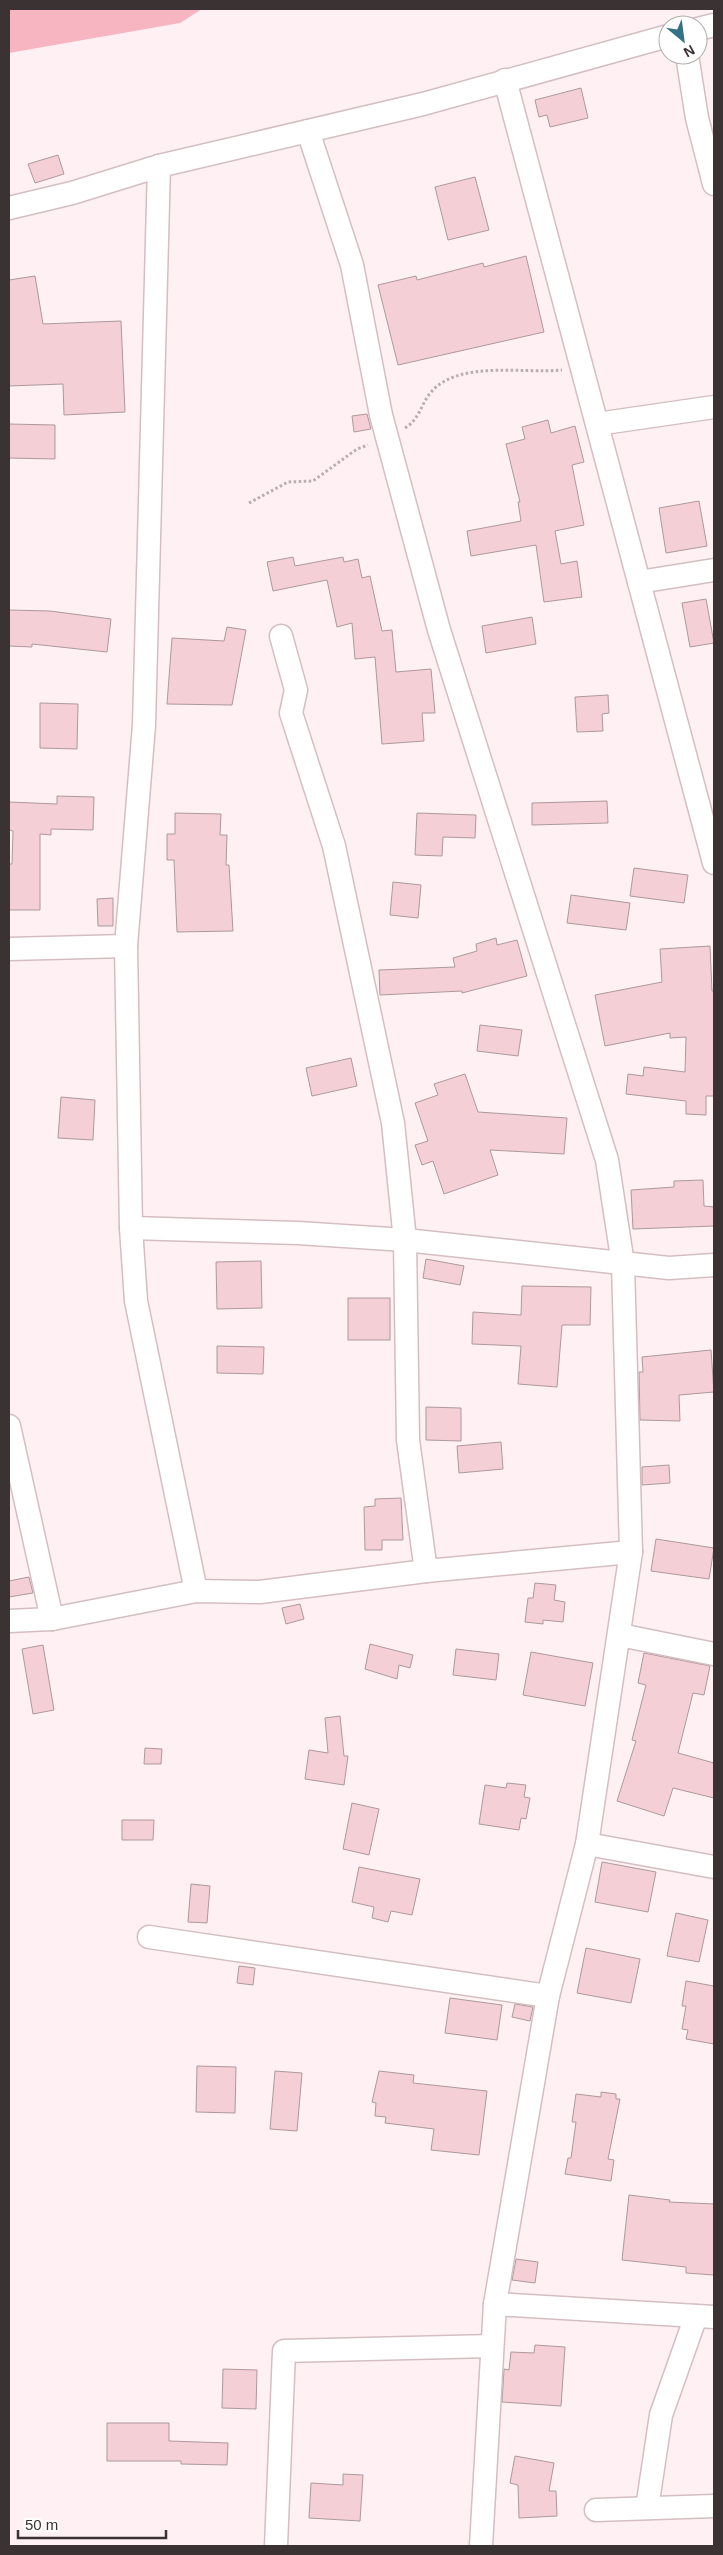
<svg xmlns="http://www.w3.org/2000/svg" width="723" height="2555" viewBox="0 0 723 2555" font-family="Arial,sans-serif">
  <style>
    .green { fill: #f7b5c1 }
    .building { fill: #f4cfd5; stroke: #ad999c }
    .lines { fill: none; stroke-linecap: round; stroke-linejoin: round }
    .minor-casing { stroke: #d4bec2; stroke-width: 25 }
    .path { stroke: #b9adaf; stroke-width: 3; stroke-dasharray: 2.5 2.5; stroke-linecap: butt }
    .minor { stroke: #fff; stroke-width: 22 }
  </style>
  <rect width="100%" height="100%" fill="#fff1f3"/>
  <polygon class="green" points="9,9 202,9 180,23 9,53"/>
  <g class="building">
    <polygon points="581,88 588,118 550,127 547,115 539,117 535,100"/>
    <polygon points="58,155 64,174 35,183 28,164"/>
    <polygon points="475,177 489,230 448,240 435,187"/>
    <polygon points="526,256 544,332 398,365 378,285 416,276 417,280 483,263 484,267"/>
    <polygon points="35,276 43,324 121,321 125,412 64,415 63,384 9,386 9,280"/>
    <polygon points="367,414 371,429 354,432 352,416"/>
    <polygon points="548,420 551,433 575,426 584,462 572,465 584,525 555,531 561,564 577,561 582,597 544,602 536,545 471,556 467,531 521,521 518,502 520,502 506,444 525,439 522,427"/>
    <polygon points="9,424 55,425 55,459 9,458"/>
    <polygon points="699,501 707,546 666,553 659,508"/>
    <polygon points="293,557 295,566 343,557 344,562 358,559 362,578 370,576 382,631 392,630 396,672 431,669 435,713 422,713 424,741 382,744 375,657 355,659 352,623 337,627 327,580 273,591 267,562"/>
    <polygon points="706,599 714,643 690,647 682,603"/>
    <polygon points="9,610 50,611 111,619 107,652 32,644 32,647 9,646"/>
    <polygon points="532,617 536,644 486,653 482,626"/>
    <polygon points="227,627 246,630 232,705 167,704 172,638 224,641"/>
    <polygon points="608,695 609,713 602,714 603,731 577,732 575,697"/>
    <polygon points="40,703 78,704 77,749 40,748"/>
    <polygon points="57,796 94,797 93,830 51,829 51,835 40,834 40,910 9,910 9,864 12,864 13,831 9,830 9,802 57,804"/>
    <polygon points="607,801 608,823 532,825 532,803"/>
    <polygon points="175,813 221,814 220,835 227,835 226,865 229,865 233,931 177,932 174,860 167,860 167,834 175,834"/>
    <polygon points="417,813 476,815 475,838 443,837 442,856 415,855"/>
    <polygon points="634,868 688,875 684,903 630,896"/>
    <polygon points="393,882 421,885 418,918 390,915"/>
    <polygon points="571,895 630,903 626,930 567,923"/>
    <polygon points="113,898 113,926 98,926 97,899"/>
    <polygon points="496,938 497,945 517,940 527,976 462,993 462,991 380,995 379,970 455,967 453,958 477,951 476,944"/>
    <polygon points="710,946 712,991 714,991 714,1096 706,1096 706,1115 686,1114 686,1101 626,1094 628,1074 643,1076 644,1067 685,1072 686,1037 670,1038 670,1033 605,1046 595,995 662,982 660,949"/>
    <polygon points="480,1025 522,1030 518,1056 477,1051"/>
    <polygon points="351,1058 357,1086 312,1096 306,1068"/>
    <polygon points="465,1074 478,1112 567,1118 564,1154 490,1150 498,1175 444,1194 433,1161 422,1165 415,1145 428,1141 415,1103 438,1095 434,1084"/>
    <polygon points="61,1097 95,1100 93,1140 58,1138"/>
    <polygon points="703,1180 704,1206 714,1207 714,1226 633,1229 631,1190 674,1187 674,1181"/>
    <polygon points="426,1259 464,1266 460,1285 423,1278"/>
    <polygon points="261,1261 262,1308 217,1309 216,1262"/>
    <polygon points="522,1286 591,1287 590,1325 562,1325 557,1387 518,1384 521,1346 472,1344 473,1312 521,1315"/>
    <rect x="348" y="1298" width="42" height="42"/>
    <polygon points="217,1346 264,1347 263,1374 217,1373"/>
    <polygon points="711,1350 714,1392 679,1395 680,1421 640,1420 639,1372 643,1372 642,1357"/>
    <polygon points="426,1407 461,1408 461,1441 426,1440"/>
    <polygon points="501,1442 503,1469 459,1473 457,1446"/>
    <polygon points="669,1465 670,1483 642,1485 642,1467"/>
    <polygon points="401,1498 403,1540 382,1540 382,1550 365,1550 364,1507 375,1506 375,1499"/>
    <polygon points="656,1539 714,1548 709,1579 651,1571"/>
    <polygon points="29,1577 33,1593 9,1597 9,1581"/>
    <polygon points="535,1583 556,1585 554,1600 565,1602 563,1622 543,1620 543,1624 525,1622 528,1598 533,1598"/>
    <polygon points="300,1604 304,1619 286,1624 282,1608"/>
    <polygon points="370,1644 413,1655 410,1668 399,1665 397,1679 365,1669"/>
    <polygon points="43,1645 54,1710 33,1714 22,1649"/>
    <polygon points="456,1649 499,1654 496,1680 453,1675"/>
    <polygon points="531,1652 593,1663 585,1706 523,1695"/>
    <polygon points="644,1653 710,1666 704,1695 693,1693 678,1753 714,1763 714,1798 673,1788 664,1816 617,1801 636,1741 632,1740 646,1685 638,1683"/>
    <polygon points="340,1716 344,1756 348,1756 344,1785 305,1779 309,1750 328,1753 325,1718"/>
    <polygon points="145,1748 162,1749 161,1764 144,1764"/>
    <polygon points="507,1783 526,1785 524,1797 530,1798 526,1819 521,1818 519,1830 479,1824 485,1785 506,1788"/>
    <polygon points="352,1803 379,1809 369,1855 343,1849"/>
    <polygon points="122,1820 154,1820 153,1840 122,1840"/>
    <polygon points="602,1862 656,1872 648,1912 595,1902"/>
    <polygon points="359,1867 420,1879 412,1915 391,1911 388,1922 372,1918 374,1907 352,1902"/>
    <polygon points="191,1884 210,1886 207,1923 188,1922"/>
    <polygon points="676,1913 708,1920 699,1962 667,1956"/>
    <polygon points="586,1948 640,1959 631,2003 577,1993"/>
    <polygon points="239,1966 255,1968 253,1985 237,1983"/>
    <polygon points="686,1981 714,1986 714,2044 686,2039 688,2030 682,2029 686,2006 682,2006"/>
    <polygon points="450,1998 502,2005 497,2040 445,2033"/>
    <polygon points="515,2004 533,2007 530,2021 512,2017"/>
    <polygon points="197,2066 236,2067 235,2113 196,2112"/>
    <polygon points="275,2071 302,2073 297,2131 270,2129"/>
    <polygon points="379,2071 414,2075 413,2083 487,2091 479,2155 431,2150 434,2129 385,2123 386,2117 375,2116 376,2103 372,2102"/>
    <polygon points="601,2092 616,2094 616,2099 620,2099 608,2159 614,2160 611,2181 565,2174 568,2158 571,2158 576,2122 572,2122 576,2094 601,2097"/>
    <polygon points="629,2195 670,2200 669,2202 714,2204 714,2275 686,2273 686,2267 622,2260"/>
    <polygon points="516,2259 538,2262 535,2283 512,2280"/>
    <polygon points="535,2345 565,2347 561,2406 502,2402 504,2369 509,2370 511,2352 534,2353"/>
    <polygon points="223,2369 257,2370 256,2409 222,2408"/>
    <polygon points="107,2423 169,2423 169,2441 228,2443 227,2465 181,2464 181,2461 107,2461"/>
    <polygon points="515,2456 554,2463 549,2491 556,2491 557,2516 519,2518 518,2485 510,2483"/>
    <polygon points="343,2474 363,2475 360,2521 309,2518 311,2483 343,2485"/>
  </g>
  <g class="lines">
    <g class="minor-casing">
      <g id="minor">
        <polyline points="698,29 714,25"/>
        <polyline points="687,55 697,118 714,184"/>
        <polyline points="505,80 714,863"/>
        <polyline points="308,131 352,265 381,415 439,630 607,1160 623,1264 631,1552 587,1844 548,1996 495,2304 481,2546"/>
        <polyline points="159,166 144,725 126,946 131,1228 136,1301 196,1591"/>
        <polyline points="9,208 72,193 159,166 423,104 668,36"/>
        <polyline points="597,424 714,407"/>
        <polyline points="639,582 714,570"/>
        <polyline points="281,636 296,690 291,713 334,846 393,1123 405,1240 408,1440 426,1571"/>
        <polyline points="9,949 126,946"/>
        <polyline points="131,1228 298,1233 405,1240 669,1268 714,1265"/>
        <polyline points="9,1426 52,1619"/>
        <polyline points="9,1621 52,1619 196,1591 260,1592 426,1571 631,1552"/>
        <polyline points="620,1635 714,1654"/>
        <polyline points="587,1844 714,1867"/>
        <polyline points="149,1937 548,1996"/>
        <polyline points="495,2304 714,2317"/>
        <polyline points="647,2508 661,2415 696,2316"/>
        <polyline points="596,2510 714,2506"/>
        <polyline points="276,2546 284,2351 492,2346"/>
      </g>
    </g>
    <g class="path">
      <path d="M 405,428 C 420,419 421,403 432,391 C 460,360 525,374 562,370"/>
      <polyline points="249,503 288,482 313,481 357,449 368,445"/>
    </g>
    <use href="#minor" class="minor"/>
  </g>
  <rect width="723" height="2555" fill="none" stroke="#3b3233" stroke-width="20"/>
  <g transform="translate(683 40) rotate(151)"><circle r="24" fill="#ffffff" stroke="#b1adad"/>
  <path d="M0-4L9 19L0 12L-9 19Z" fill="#357288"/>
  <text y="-8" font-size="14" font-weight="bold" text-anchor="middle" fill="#3b3233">N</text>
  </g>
  <path d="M18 2530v8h148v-8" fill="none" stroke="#3b3233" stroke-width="2.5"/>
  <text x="25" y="2530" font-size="15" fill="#3b3233" stroke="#ffffff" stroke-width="4" paint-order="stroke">50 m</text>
</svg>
